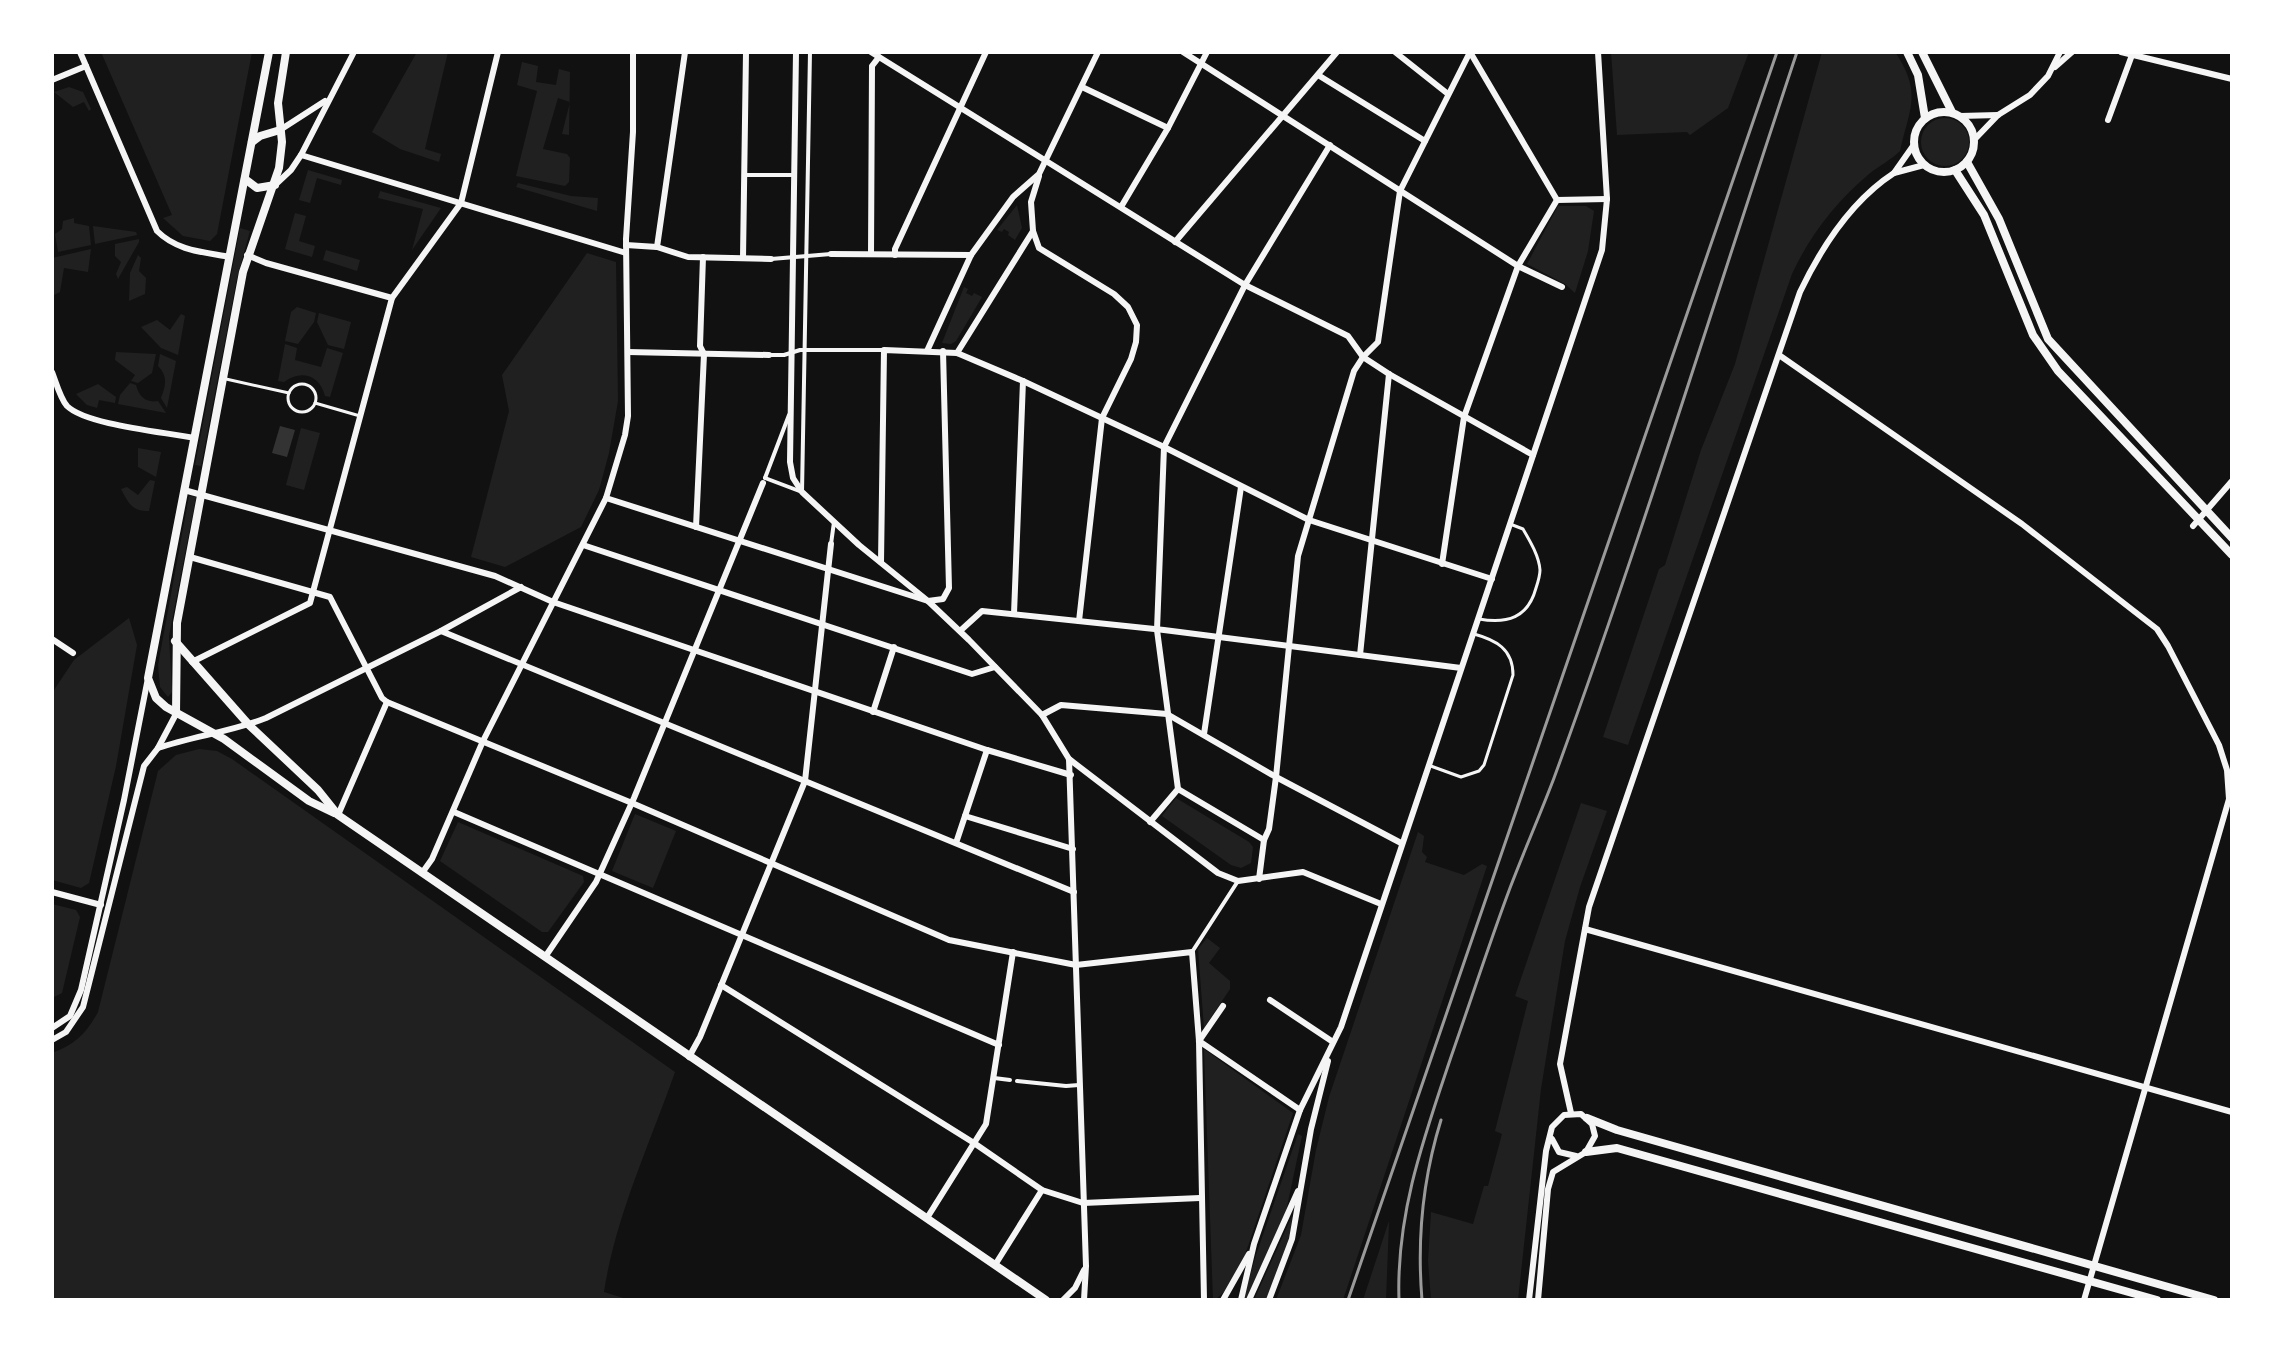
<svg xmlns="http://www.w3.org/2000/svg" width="2284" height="1352" viewBox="0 0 2284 1352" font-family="'Crimson Pro',serif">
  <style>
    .green { fill: #202020 }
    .water { fill: #333 }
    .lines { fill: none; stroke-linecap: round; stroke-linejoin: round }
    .service { stroke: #f5f5f5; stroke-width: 3 }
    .pedestrian { stroke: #f5f5f5; stroke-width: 4 }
    .minor { stroke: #f5f5f5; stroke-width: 6 }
    .secondary { stroke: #f5f5f5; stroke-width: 8 }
    .rail { stroke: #9a9a9a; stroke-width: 3 }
  </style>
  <rect width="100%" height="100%" fill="#111"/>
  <g class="green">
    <polygon points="101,52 252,52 217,234 210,241 183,236 163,218 172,215"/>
    <polygon points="417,52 448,52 425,149 441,154 439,162 400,149 372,132"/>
    <polygon points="1611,52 1749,52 1728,108 1690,135 1687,132 1617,135"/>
    <path d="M 1822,52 L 1895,52 C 1923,93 1909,109 1900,151 C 1891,160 1879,166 1869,174 C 1836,202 1810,235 1792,274 L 1628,745 L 1603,737 L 1659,569 L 1665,565 L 1701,450 L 1735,364 Z"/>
    <polygon points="522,62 538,66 536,82 556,85 559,69 570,72 569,135 562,134 570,102 558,98 543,149 567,154 570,158 569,182 565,186 516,176 537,91 517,85"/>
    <polygon points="69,87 83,92 91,109 89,111 84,102 73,107 54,92"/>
    <circle cx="1945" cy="142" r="24"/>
    <polygon points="308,170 342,180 341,185 317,178 310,203 299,200"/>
    <polygon points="518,183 571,196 598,198 597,211 516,187"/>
    <polygon points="380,191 441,208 412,250 423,209 378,198"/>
    <polygon points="1017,205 1022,228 1015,240 1008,235 1009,232 1004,229 1002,232 997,230"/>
    <polygon points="1558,206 1586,206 1594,211 1588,251 1575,293 1565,284 1527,264"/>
    <polygon points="295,213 306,216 299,241 315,246 312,257 285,249"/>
    <polygon points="74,218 74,223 89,226 91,245 58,252 55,234 62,229 63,221"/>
    <polygon points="93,226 136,232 137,235 95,244"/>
    <polygon points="240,228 250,231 237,278 201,466 195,465"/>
    <polygon points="139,239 139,242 118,279 116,274 121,262 115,256 115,244"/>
    <polygon points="91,249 88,272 64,268 60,292 52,296 52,258"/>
    <polygon points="326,250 360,260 357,271 323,260"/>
    <polygon points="587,253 616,262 618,401 609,453 599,490 581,527 505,567 471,557 509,411 502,375"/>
    <polygon points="138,255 141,258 139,271 146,278 145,294 129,301 130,273"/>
    <polygon points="964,287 968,289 966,293 972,296 974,293 982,297 956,341 951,344 942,343"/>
    <polygon points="297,307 316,313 314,322 298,344 285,341 291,312"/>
    <polygon points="319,313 351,322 344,349 328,345 317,322"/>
    <polygon points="181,314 185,316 178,355 161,348 141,327 157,320 170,330"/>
    <path d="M 285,344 L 297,348 L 295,360 L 321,367 L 327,348 L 343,353 L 330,397 L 325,396 C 320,375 301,369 284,382 L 278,381 Z"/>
    <polygon points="116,352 156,354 152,373 138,383 131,381 135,375 115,360"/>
    <path d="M 160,354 L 176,361 L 167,408 L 161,398 C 166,386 168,376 158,366 Z"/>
    <path d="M 130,383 L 136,385 C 139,397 146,403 158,401 L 166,413 L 118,404 L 120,395 Z"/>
    <polygon points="98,384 116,397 115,403 99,400 97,408 87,405 76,394"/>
    <polygon points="301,428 320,433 304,490 286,485"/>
    <polygon points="138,448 161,452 156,477 138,467"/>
    <path d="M 150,480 L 155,481 L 149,511 C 133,512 128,503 121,489 L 127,487 L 138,495 Z"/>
    <polygon points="189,496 196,497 169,636 172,692 168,697 160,687 158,665"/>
    <polygon points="129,618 137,645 116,766 89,883 81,888 52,880 52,693 74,660"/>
    <path d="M 199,749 L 217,751 L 232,759 L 675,1072 C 650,1143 615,1218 604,1292 L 630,1300 L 52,1300 L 52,1053 C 74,1045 87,1033 98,1012 L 158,771 L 176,755 Z"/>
    <polygon points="1176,798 1249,842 1253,847 1251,863 1241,868 1231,865 1162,816"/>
    <polygon points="1581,803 1607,811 1580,887 1565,941 1541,1089 1518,1300 1431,1300 1428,1261 1431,1212 1473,1224 1484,1186 1488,1186 1502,1134 1495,1131 1528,1001 1515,996"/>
    <polygon points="635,814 676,831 653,888 612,871"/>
    <polygon points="458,822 583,876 584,882 548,932 542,932 440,861"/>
    <polygon points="1418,832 1424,836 1422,852 1427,857 1425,862 1464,875 1482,864 1487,866 1343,1300 1276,1300 1301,1235 1316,1150 1329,1097"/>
    <polygon points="52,904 76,910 80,917 62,993 52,998"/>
    <polygon points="1207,938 1220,948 1209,963 1230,981 1230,989 1204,1028 1198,949"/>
    <polygon points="1204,1049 1293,1113 1245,1255 1227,1289 1215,1300 1213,1300"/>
    <polygon points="1298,1134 1302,1136 1286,1211 1246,1300 1243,1300 1256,1255"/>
    <polygon points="1292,1216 1290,1236 1266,1300 1254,1300"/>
    <polygon points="1389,1221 1386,1300 1363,1300"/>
  </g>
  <polygon class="water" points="280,426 295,430 287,457 272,453"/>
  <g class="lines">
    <g class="service">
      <polyline points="226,379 289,393"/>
      <circle cx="302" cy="398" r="14"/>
      <polyline points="315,403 360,416"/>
      <path d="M 1479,619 C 1507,624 1528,618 1536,588 C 1538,582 1540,576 1540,570 C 1539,556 1530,541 1523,529 L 1510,524"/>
      <path d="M 1428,765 L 1461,777 L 1479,771 L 1484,765 L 1513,675 C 1513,649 1496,640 1474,634"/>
    </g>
    <g class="pedestrian">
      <polyline points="744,175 792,175"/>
      <polyline points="771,259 831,254"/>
      <polyline points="769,355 784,355 800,350 884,350"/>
      <polyline points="765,478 802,492 810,52"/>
      <polyline points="765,478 789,415"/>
      <polyline points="831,544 834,522"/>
      <polyline points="1192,952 1238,881"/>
      <polyline points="994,1078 1010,1080"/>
      <polyline points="1017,1081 1066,1086 1079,1085"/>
    </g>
    <g class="minor">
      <path d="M 80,52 L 157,231 C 177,251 203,252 230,257"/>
      <polyline points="796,52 790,462 793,478 802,492 859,545 928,601 969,640 1042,715 1069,759 1086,1266 1084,1300"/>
      <polyline points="871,52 1245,285 1348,336 1363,357 1389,374 1533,455"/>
      <polyline points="1183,52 1518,266 1562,287"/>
      <polyline points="1395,52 1448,94"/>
      <polyline points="1470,52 1557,200"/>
      <polyline points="2121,52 2232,79"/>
      <polyline points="2055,67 2072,52"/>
      <polyline points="1318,75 1425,141"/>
      <polyline points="52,80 86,66"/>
      <polyline points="1082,87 1168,128"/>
      <polyline points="1960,116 1998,115"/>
      <polyline points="2108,120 2132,55"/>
      <polyline points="280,130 325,101"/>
      <polyline points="1974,140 1998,115 2030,95 2048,76 2060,52"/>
      <polyline points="1913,146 1894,173 1924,165"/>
      <polyline points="301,155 626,253"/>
      <polyline points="275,185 291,170 301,155 354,52"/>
      <polyline points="1557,200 1607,199"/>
      <polyline points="1121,207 1168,128 1207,52"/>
      <polyline points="1033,231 1039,248 1114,294 1128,307 1137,325 1136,342 1131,359 1102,418 1079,621"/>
      <polyline points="1175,242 1337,52"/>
      <polyline points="626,245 657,247 688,257 771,259"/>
      <polyline points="657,247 685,52"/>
      <polyline points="831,254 971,255"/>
      <polyline points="871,254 872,66 879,57"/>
      <polyline points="247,255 266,263 392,298"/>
      <polyline points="895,255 895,249 986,52"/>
      <polyline points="743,258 746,52"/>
      <polyline points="927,351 971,255 1013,197 1039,174 1098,52"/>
      <polyline points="628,352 769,355"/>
      <polyline points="957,353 1033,231 1031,202 1039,176"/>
      <polyline points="1779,355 2022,524 2157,629 2168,646 2219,745 2227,770 2229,799 2084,1300"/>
      <path d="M 52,372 C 56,382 60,398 67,406 C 86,425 165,432 194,438"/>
      <polyline points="184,490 495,576 553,602 987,750 1071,775"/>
      <polyline points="606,498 928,601 943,599 949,588 943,351"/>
      <polyline points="2193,526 2232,481"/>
      <polyline points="696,527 704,354 700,346 703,257"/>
      <polyline points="583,545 972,674 995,667"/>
      <polyline points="190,557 330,597 382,698 387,702 632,803 949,940 1076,965 1192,952 1199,1041 1204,1300"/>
      <polyline points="881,562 884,350 957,353 1023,381 1164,447 1309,520 1492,579"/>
      <polyline points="1442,564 1464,417 1518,266 1557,200"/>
      <polyline points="1014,614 1023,381"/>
      <polyline points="441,631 1074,892"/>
      <polyline points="960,631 982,611 1164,630 1461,668"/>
      <polyline points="52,639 73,653"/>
      <polyline points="1360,655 1389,374"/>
      <polyline points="192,662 310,603 392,298 461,203 498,52"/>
      <polyline points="873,712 894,647"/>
      <polyline points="1042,715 1061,705 1167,714 1276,777 1401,843"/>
      <polyline points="1204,734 1241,487"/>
      <path d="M 158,748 C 193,736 231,732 266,718 L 441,631 L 521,587"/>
      <polyline points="1069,759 1218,873 1238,881 1303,872 1381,904"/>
      <polyline points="1178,789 1264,840"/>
      <polyline points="454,812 999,1045"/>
      <polyline points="338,815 387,702"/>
      <polyline points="965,816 1073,849"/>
      <polyline points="1150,822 1178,789 1157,630 1164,447 1245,285 1330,145"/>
      <polyline points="956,843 987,750"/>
      <polyline points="422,873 432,859 483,741 606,498 625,435 628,416 626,239 633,132 633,52"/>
      <polyline points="1259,879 1264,840 1269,829 1276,777 1298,556 1354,371 1363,357 1378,342 1400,191 1470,52"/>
      <polyline points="52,892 101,905"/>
      <polyline points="1585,929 2232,1112"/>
      <polyline points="545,957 596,882 634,798 763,483"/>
      <polyline points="721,985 974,1143 1042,1190 1083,1203 1200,1198"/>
      <polyline points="1270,1000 1333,1042"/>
      <polyline points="1223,1006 1199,1041 1300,1110"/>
      <polyline points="52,1028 70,1016 81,990 124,800 148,678"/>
      <polyline points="52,1040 66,1032 83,1007 144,766 158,748 176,714"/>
      <polyline points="689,1057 700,1037 805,781 831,544"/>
      <path d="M 1571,1113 L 1560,1064 L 1589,907 L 1800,292 C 1822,246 1851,201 1894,173"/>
      <polyline points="1552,1139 1559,1152 1576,1156"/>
      <polyline points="927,1218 986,1124 1013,952"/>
      <polyline points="995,1265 1042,1190"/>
      <polyline points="1063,1300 1075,1288 1084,1270"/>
      <polyline points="1223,1300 1249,1254"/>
      <polyline points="1241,1300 1254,1244 1300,1110 1341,1027 1602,250 1607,199 1598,52"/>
      <polyline points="1249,1300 1298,1191"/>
      <polyline points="1269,1300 1292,1239 1311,1129 1328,1061"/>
      <polyline points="1529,1300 1546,1151 1552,1127 1564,1115 1581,1114 1592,1124 1595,1136 1586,1152 1553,1172 1548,1189 1538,1300"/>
    </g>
    <g class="secondary">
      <polyline points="269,52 148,678 156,698 166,707 224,739 309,801 334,813"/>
      <polyline points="1907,52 1918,75 1925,118"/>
      <polyline points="1922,52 1952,112"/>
      <circle cx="1944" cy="142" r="30"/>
      <polyline points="252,142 260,136 280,130"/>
      <polyline points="1967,162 1999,219 2048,339 2232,538"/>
      <polyline points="1955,170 1984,215 2033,335 2058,371 2232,555"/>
      <polyline points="245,179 257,188 275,185"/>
      <polyline points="175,641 249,725 318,790 338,815 1046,1300"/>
      <polyline points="176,714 177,623 243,272 279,168 282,142 278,103 286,52"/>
      <polyline points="1587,1118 1617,1130 2214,1300"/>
      <polyline points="1586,1152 1617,1148 2157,1300"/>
    </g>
    <g class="rail">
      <polyline points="1348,1300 1777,52"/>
      <path d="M 1399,1300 C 1396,1214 1424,1137 1451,1057 C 1471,1000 1489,944 1510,888 C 1524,851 1540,815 1554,778 C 1642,538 1716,294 1797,52"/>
      <path d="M 1422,1300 C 1417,1240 1423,1178 1441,1120"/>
    </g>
  </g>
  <rect width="2284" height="1352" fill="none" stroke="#ffffff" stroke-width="108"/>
</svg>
